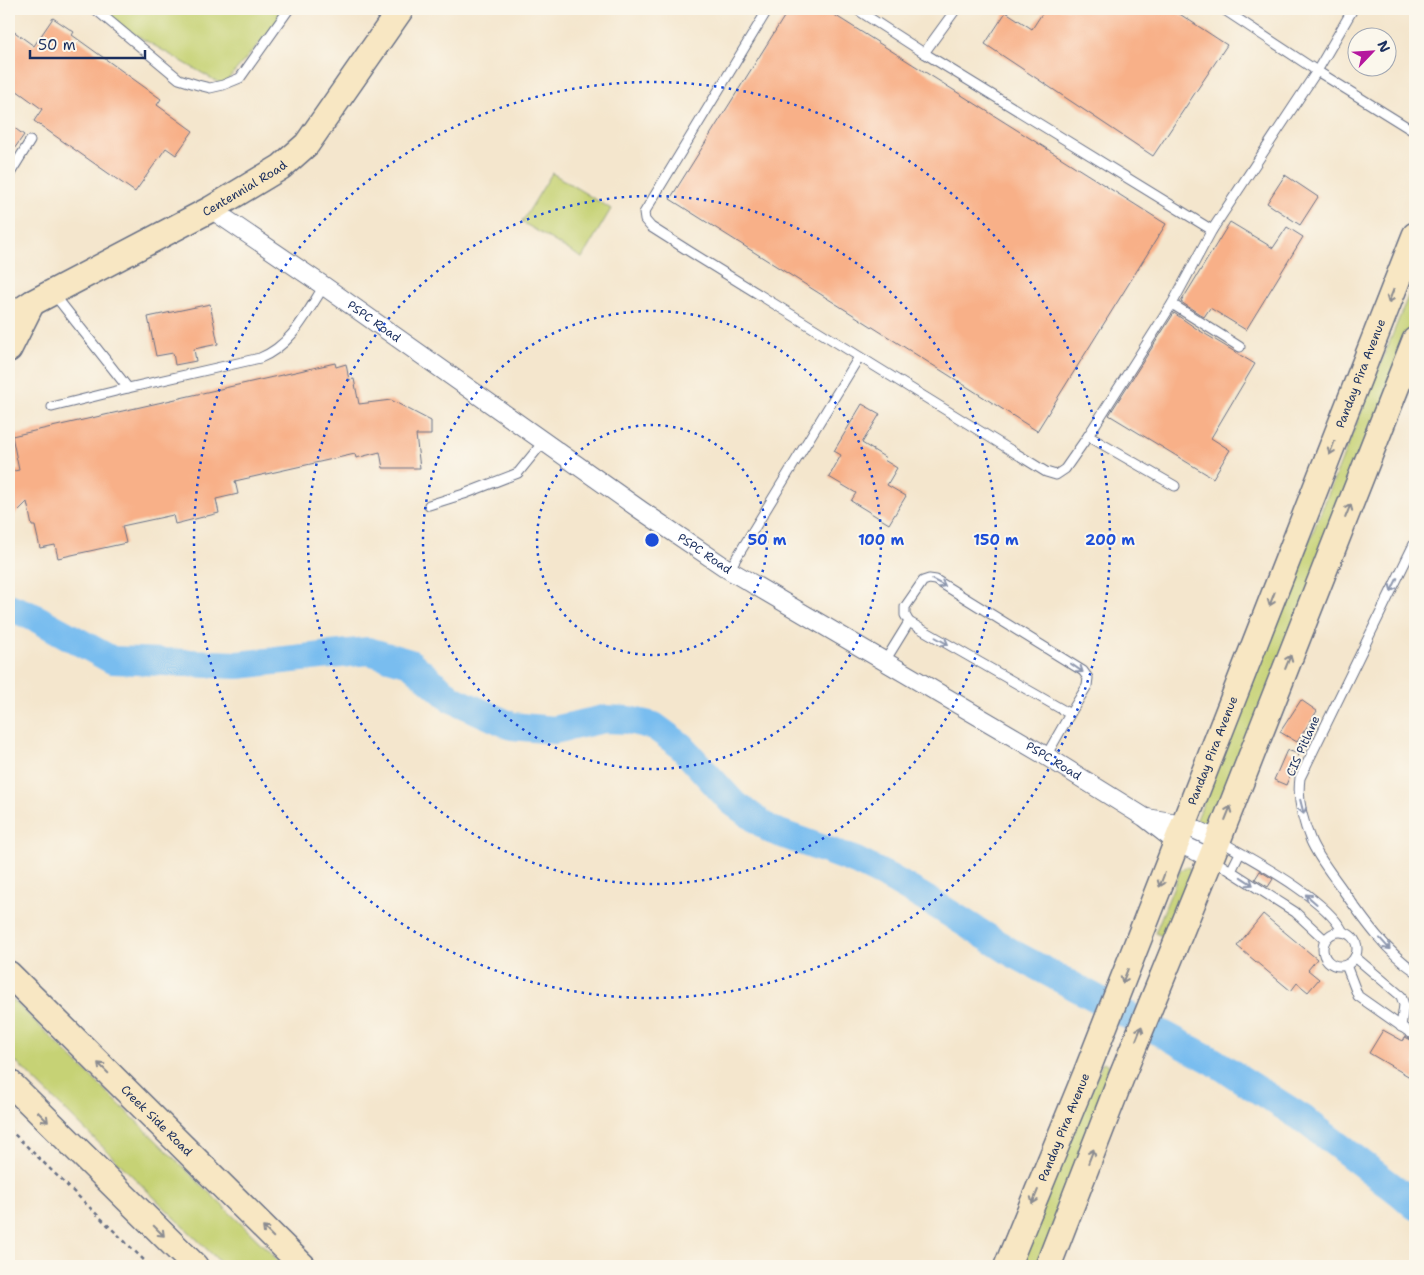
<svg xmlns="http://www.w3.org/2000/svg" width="1424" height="1275" viewBox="0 0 1424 1275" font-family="'Shantell Sans',sans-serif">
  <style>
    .green { fill: #c6d274; stroke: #708069 }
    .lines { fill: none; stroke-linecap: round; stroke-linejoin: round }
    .river { stroke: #79bdef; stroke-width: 28 }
    .building { fill: #f8b088 }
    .lane-casing { stroke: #676f85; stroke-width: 11 }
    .street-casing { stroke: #676f85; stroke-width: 20 }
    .secondary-casing { stroke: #676f85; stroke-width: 28 }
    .path { stroke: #676f85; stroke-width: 2.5; stroke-dasharray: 4 4; stroke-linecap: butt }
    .lane { stroke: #fff; stroke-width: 9 }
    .street { stroke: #fff; stroke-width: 18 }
    .secondary { stroke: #f8e7c3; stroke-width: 25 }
    .oneway { stroke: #8a8b90 }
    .oneway2 { stroke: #8d97ae }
    .ring { fill: none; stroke: #1d4ed8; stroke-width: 2.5; stroke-dasharray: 2.5 5 }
    .labels { text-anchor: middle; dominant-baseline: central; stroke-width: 4; stroke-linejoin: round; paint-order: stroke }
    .street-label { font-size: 12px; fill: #1b2f5e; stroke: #fbf7ec }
    .centre { fill: #1d4ed8; stroke: #fbf7ec; stroke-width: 2.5 }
    .ring-label { font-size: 15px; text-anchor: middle; font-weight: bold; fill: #1d4ed8; stroke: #fbf7ec; stroke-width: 4; stroke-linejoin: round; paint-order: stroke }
  </style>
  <rect width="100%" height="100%" fill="#fbf7ec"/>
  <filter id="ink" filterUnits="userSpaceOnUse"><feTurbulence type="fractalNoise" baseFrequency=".02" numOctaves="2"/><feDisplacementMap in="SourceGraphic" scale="10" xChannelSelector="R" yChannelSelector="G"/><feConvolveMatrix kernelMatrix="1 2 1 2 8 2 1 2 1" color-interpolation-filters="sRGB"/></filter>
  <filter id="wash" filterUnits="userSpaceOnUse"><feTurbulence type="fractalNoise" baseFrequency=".0096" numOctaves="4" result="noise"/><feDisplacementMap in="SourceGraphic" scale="20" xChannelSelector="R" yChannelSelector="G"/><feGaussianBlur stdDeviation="1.12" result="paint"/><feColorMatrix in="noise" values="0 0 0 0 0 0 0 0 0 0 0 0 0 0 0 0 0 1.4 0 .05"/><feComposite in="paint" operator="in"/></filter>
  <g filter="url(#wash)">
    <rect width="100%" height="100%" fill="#f4e6cd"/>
    <g class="green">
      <polygon points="95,9 289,9 223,85 101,15"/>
      <polygon points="552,173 611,209 582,258 522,222"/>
      <polygon points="1415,279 1415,325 1215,825 1203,831 1197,819"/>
      <polygon points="1185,867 1190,868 1190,875 1163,936 1155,933 1180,871"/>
      <polygon points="9,996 284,1266 224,1266 9,1055"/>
      <polygon points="1103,1062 1109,1065 1087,1143 1038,1266 1019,1266"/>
    </g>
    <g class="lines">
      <polyline class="river" points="9,607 34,617 112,660 238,665 368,651 410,663 452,699 512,726 554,730 604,719 628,720 654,726 680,745 732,802 771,830 856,861 890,878 938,906 1014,954 1213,1061 1302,1118 1399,1192 1415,1206"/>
    </g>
    <g id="blocks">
      <g class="building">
        <polygon points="789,9 825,9 1166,224 1037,431 670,199"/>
        <polygon points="1045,9 1172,9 1227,45 1153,156 985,44 1006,12 1032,29"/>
        <polygon points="53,18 74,32 72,35 161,99 157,105 193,131 176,155 166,148 135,192 34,121 42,109 9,85 9,28 34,46"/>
        <polygon points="9,124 24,135 9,156"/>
        <polygon points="1285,175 1318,197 1300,225 1267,203"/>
        <polygon points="1230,222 1273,248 1287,227 1303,237 1246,330 1210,308 1204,317 1181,302"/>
        <polygon points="210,304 218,344 194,349 196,361 175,365 173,353 156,356 148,317"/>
        <polygon points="1174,313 1197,329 1255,364 1211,438 1230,450 1213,478 1109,415"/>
        <polygon points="335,363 336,367 346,364 349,380 354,379 359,404 391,400 431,421 431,435 416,435 420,468 383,468 380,452 356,458 355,454 235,481 238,494 216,499 219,513 175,524 173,515 122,526 126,543 58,558 55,545 40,548 35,526 32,526 27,502 9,520 9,472 19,470 12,436"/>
        <polygon points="862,404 880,414 862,443 886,458 884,460 897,468 887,485 906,496 889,524 851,501 856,493 829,477 841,455 834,451"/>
        <polygon points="1301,700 1317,711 1297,742 1280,732"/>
        <polygon points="1287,750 1299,754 1286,785 1274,780"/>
        <polygon points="1260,871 1273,879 1268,887 1255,879"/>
        <polygon points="1263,914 1317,959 1308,970 1319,979 1308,992 1297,983 1291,991 1237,946"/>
        <polygon points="1383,1030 1403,1041 1405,1037 1415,1042 1415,1080 1369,1053"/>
      </g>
    </g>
  </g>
  <g filter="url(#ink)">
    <use href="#blocks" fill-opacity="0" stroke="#676f85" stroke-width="1"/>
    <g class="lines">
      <g class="lane-casing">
        <g id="lane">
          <polyline points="95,9 179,79 198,85 210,88 223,85 240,78 289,9"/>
          <polyline points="768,9 644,213 645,220 651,227 692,253 1046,472 1056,475 1065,469 1088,436 1172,304 1212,230 1317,71 1353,9"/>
          <polyline points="856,9 924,53 1212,230"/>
          <polyline points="1223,9 1317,71 1415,132"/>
          <polyline points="924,53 956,9"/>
          <polyline points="9,175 30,141"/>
          <polyline points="53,293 128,388"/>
          <polyline points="1172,304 1240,347"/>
          <path d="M 52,407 L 128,388 L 260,358 C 292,345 306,314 324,286"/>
          <polyline points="1088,436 1175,486"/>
          <polyline points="429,505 464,494 518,473 544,441"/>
          <path d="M 1415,542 L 1300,778 C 1297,799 1303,822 1311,841 C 1318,857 1330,872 1340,886 C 1362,917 1384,950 1415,971"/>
          <polyline points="729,570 859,357"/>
          <polyline points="909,622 905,615 905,607 923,581 929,579 936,580 1083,671 1088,678 1087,686 1070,714"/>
          <polyline points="885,661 909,622 1070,714 1046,756"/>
          <path d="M 1220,841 C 1253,860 1326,898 1343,932"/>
          <polyline points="1212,859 1295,912 1325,940"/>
          <polyline points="1231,871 1240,853"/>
          <circle cx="1340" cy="949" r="17"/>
          <polyline points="1355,957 1401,996 1404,1005 1401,1027"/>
          <polyline points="1346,965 1358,996 1415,1036"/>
        </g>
      </g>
      <g class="street-casing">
        <g id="street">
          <path id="s1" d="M 211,209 L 324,286 L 642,511 L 729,570 L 1046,756 L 1144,817 L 1176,842 L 1211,858"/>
          <polyline points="1147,818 1183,824 1218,840"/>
        </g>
      </g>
      <g class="secondary-casing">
        <g id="secondary">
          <path id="s2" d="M 9,318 L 32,303 L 211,209 L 281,167 L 307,144 L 401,9"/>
          <polyline points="9,349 32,303"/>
          <path id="s3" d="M 9,974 L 303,1266"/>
          <polyline points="9,1082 195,1266"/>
          <path id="s4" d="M 1007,1266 L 1087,1071 L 1415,235"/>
          <polyline points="1048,1266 1121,1078 1211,858 1415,340"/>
        </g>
      </g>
      <polyline class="path" points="9,1129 150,1266"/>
      <use href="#lane" class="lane"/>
      <use href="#street" class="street"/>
      <use href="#secondary" class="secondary"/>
    </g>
    <defs><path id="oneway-shaft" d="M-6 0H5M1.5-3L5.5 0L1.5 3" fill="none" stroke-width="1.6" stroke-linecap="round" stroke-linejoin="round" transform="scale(1.25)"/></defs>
    <g class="oneway">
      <use href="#oneway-shaft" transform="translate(1391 296) rotate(111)"/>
      <use href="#oneway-shaft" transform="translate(1332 448) rotate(111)"/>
      <use href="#oneway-shaft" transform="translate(1348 511) rotate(-68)"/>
      <use href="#oneway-shaft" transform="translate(1272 599) rotate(111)"/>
      <use href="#oneway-shaft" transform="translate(1288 662) rotate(-68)"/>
      <use href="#oneway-shaft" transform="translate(1228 813) rotate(-68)"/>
      <use href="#oneway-shaft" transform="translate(1162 880) rotate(111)"/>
      <use href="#oneway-shaft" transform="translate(1125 976) rotate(112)"/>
      <use href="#oneway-shaft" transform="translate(1139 1033) rotate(-68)"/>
      <use href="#oneway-shaft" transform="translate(103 1068) rotate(-135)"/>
      <use href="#oneway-shaft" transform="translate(43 1117) rotate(45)"/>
      <use href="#oneway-shaft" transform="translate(1091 1156) rotate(-69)"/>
      <use href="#oneway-shaft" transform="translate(1035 1197) rotate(112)"/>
      <use href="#oneway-shaft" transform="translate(159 1231) rotate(45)"/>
      <use href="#oneway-shaft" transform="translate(268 1232) rotate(-135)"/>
    </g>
    <g class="oneway2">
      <use href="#oneway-shaft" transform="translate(939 583) rotate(27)"/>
      <use href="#oneway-shaft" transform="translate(1394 585) rotate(116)"/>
      <use href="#oneway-shaft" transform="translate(942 641) rotate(30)"/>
      <use href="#oneway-shaft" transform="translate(1077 668) rotate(35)"/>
      <use href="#oneway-shaft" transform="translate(1302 807) rotate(76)"/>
      <use href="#oneway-shaft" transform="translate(1247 881) rotate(33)"/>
      <use href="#oneway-shaft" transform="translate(1311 899) rotate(-139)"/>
      <use href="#oneway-shaft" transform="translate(1385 944) rotate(48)"/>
    </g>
  </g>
  <g class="ring">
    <circle cx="652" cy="540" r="115"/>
    <circle cx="652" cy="540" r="229"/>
    <circle cx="652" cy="540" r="344"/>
    <circle cx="652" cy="540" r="458"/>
  </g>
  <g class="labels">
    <g class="street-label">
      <text stroke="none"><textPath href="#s2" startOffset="269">Centennial Road</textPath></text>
      <text stroke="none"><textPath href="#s1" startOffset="198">PSPC Road</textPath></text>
      <text stroke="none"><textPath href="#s4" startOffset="960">Panday Pira Avenue</textPath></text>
      <text stroke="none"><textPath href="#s1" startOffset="602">PSPC Road</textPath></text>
      <text transform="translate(1303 746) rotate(-66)">CIS Pitlane</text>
      <text stroke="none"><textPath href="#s4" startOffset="555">Panday Pira Avenue</textPath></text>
      <text stroke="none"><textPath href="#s1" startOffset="1008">PSPC Road</textPath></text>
      <text stroke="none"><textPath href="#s3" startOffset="208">Creek Side Road</textPath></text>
      <text stroke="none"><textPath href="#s4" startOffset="150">Panday Pira Avenue</textPath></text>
    </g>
  </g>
  <circle cx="652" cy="540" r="8" class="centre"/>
  <g class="ring-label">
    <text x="767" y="545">50 m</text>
    <text x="881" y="545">100 m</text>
    <text x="996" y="545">150 m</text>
    <text x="1110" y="545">200 m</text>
  </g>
  <rect width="1424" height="1275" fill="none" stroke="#fbf7ec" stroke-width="30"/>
  <g transform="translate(1372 52) rotate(65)"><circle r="24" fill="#fbf7ec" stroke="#a1a7b3"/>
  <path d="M0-4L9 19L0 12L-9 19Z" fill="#b5179e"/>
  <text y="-8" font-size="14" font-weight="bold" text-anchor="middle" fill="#1b2f5e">N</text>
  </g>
  <path d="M30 50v8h115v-8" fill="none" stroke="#1b2f5e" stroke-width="2.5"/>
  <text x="38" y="50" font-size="15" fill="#1b2f5e" stroke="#fbf7ec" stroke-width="4" paint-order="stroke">50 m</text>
</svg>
